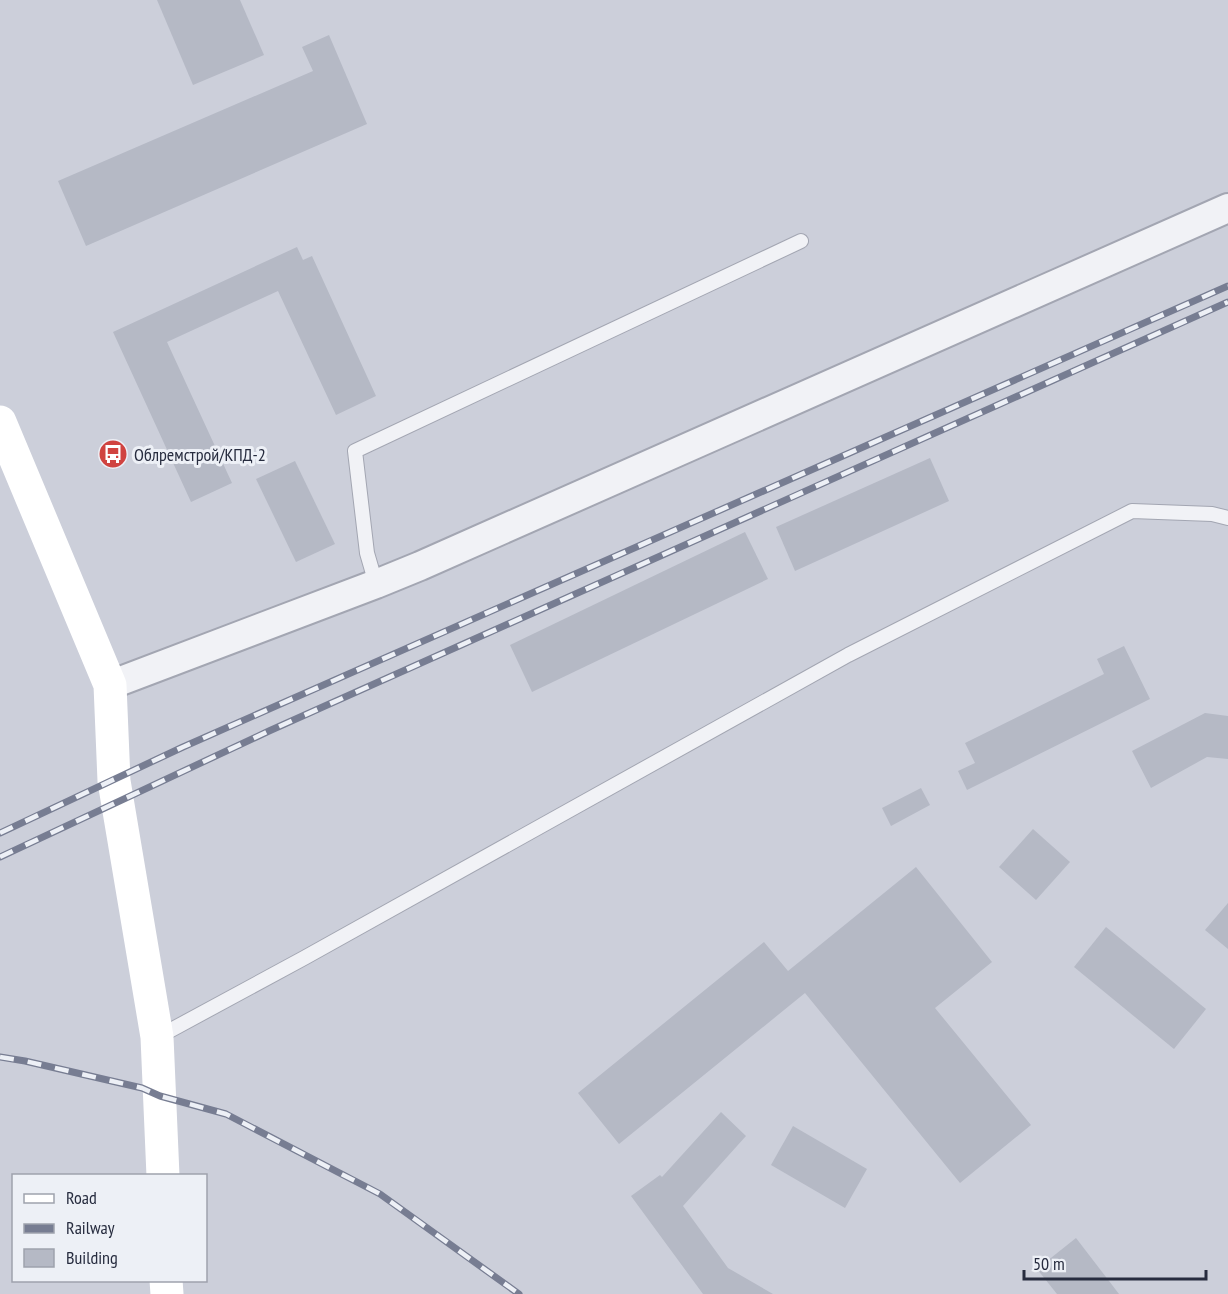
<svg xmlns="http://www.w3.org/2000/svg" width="1228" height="1294" viewBox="0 0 1228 1294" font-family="'PT Sans Narrow',sans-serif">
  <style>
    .built { fill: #cccfda; fill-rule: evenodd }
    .building { fill: #b5b9c5 }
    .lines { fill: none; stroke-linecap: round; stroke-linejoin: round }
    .lane-casing { stroke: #a3a6b2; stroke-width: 16 }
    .street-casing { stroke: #a3a6b2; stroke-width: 32 }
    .lane { stroke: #f1f2f6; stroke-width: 14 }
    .street { stroke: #f1f2f6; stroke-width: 28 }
    .secondary { stroke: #fff; stroke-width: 33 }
    .rail-casing { stroke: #777d92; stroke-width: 7 }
    .rail { stroke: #edf0f6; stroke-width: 4.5; stroke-dasharray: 14; stroke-linecap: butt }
    .labels { text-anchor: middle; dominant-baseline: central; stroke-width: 6; stroke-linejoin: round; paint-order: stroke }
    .poi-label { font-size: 18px; fill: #272c3f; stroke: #edf0f6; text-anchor: start }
  </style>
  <rect width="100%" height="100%" fill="#dee0e8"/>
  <path class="built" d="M 0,0 L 1228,0 L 1228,1294 L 0,1294 ZM 14,1176 L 206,1176 L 206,1280 L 14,1280 Z"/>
  <g class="building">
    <polygon points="157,0 240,0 264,55 193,85"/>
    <polygon points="329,35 367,124 86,246 58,181 313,71 302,47"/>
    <polygon points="297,247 303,260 312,256 376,396 336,415 278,291 167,342 232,483 191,502 113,332"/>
    <polygon points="930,458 949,501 795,571 776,527"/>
    <polygon points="295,461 335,544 296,562 256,479"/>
    <polygon points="745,532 768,579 532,692 510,645"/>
    <polygon points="1124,646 1150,699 967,790 958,771 975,763 965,743 1104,674 1097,659"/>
    <polygon points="1205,713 1228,716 1228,759 1207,757 1151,788 1132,751"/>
    <polygon points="921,788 930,805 891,826 882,808"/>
    <polygon points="1033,829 1070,862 1036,900 999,867"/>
    <polygon points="916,867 992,962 935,1008 1031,1125 960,1183 805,993 619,1144 578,1093 764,942 788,971"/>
    <polygon points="1228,903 1228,949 1205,930"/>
    <polygon points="1106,927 1206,1009 1174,1049 1074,967"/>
    <polygon points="721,1112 746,1136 683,1206 728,1268 773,1294 703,1294 631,1196 660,1175 662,1177"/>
    <polygon points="793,1126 867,1169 845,1208 771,1165"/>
    <polygon points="1076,1238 1119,1294 1057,1294 1037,1269"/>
  </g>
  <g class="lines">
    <g class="lane-casing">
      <g id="lane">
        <polyline points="376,584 367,553 355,451 801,241"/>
        <polyline points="158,1037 304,958 848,655 1132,511 1212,514 1228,518"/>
      </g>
    </g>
    <g class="street-casing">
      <polyline id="street" points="110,685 376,584 420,566 1228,208"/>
    </g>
    <use href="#lane" class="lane"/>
    <use href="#street" class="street"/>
    <g class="secondary">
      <polyline points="0,422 110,685 114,781 157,1037 163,1176"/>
      <polyline points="166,1280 167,1294"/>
    </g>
    <g class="rail-casing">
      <g id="rail">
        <polyline points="0,833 183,747 1228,286"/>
        <polyline points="0,857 269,731 1228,302"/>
        <polyline points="0,1057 25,1061 142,1088 160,1096 226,1114 380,1194 519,1294"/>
      </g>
    </g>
    <use href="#rail" class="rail"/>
  </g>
  <defs>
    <g id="bus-disc" transform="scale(1.5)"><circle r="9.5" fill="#d04340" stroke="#edf0f6"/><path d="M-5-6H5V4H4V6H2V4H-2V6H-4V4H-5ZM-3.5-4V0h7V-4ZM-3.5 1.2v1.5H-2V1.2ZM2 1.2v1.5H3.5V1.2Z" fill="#fff"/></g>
  </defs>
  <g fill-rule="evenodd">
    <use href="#bus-disc" x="113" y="454"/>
  </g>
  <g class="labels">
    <g class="poi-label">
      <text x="134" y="454">Облремстрой/КПД-2</text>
    </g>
  </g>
  <rect x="12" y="1174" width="195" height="108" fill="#edf0f6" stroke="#9ea2ad" stroke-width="1.5"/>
  <rect x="24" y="1194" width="30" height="9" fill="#ffffff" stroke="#9ea2ad" stroke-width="1.5"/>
  <text x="66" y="1204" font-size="18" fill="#272c3f">Road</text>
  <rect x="24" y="1224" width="30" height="9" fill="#777d92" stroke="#9ea2ad" stroke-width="1.5"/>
  <text x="66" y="1234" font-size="18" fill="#272c3f">Railway</text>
  <rect x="24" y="1249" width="30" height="18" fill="#b5b9c5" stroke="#9ea2ad" stroke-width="1.5"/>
  <text x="66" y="1264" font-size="18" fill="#272c3f">Building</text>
  <path d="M1024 1270v9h182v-9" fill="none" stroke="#272c3f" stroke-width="3"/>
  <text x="1033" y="1270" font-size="18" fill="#272c3f" stroke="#edf0f6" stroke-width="4.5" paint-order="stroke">50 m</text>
</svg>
